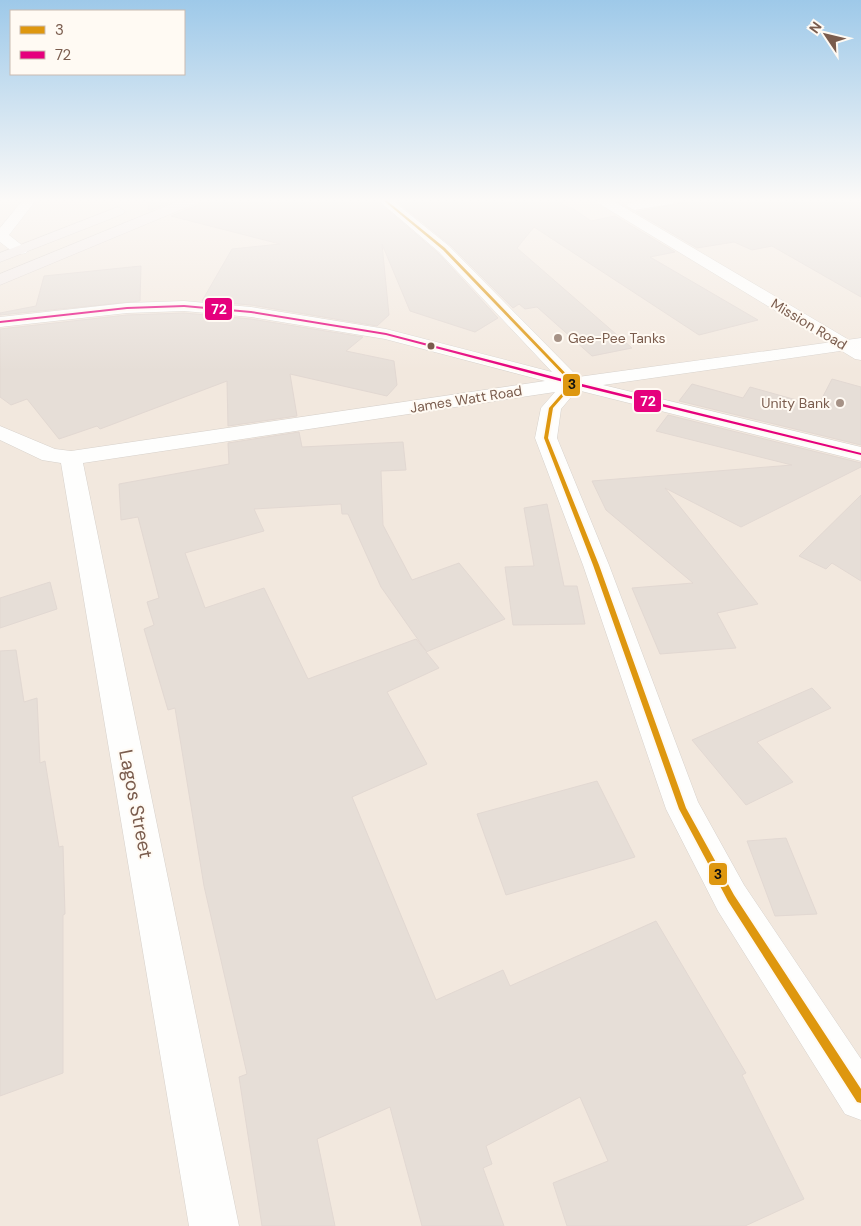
<svg xmlns="http://www.w3.org/2000/svg" width="861" height="1226" viewBox="0 0 861 1226" font-family="'DM Sans',sans-serif">
  <style>
    .residential { fill: #f2e8de }
    .building { fill: #e6ded7; stroke: #e2d8d2; fill-rule: evenodd }
    .lines { fill: none; stroke-linecap: round; stroke-linejoin: round }
    .street-casing { stroke: #d7d1cb; stroke-width: 1 }
    .secondary-casing { stroke: #d9d2cb; stroke-width: 1 }
    .highway-casing { stroke: #dad1cc; stroke-width: 1 }
    .street { fill: #fefefd; fill-rule: evenodd }
    .secondary { fill: #fefefd; fill-rule: evenodd }
    .highway { fill: #f2eae7; fill-rule: evenodd }
    .bus-1-casing { stroke: #fffaf3; stroke-width: 4 }
    .bus-2-casing { stroke: #fffaf3; stroke-width: 4 }
    .bus-1 { fill: #de970f; fill-rule: evenodd }
    .bus-2 { fill: #e5007d; fill-rule: evenodd }
    .poi-dot { fill: #a69286; stroke: #fffaf3; stroke-width: 2 }
    .bus-dot { fill: #7a5c4d; stroke: #fffaf3; stroke-width: 2 }
    .labels { text-anchor: middle; dominant-baseline: central; stroke-width: 4; stroke-linejoin: round; paint-order: stroke }
    .far-street-label { font-size: 14px; fill: #7a5c4d; stroke: #fffaf3 }
    .far-poi-label { font-size: 14px; fill: #7a5c4d; stroke: #fffaf3; text-anchor: start }
    .near-street-label { font-size: 19px; fill: #7a5c4d; stroke: #fffaf3 }
    .line-badge { stroke: #fffaf3; stroke-width: 2 }
    .badge-label { font-size: 14px; text-anchor: middle; font-weight: bold; fill: #fff }
    .pale-badge-label { font-size: 14px; text-anchor: middle; font-weight: bold; fill: #111 }
  </style>
  <rect width="100%" height="100%" fill="#f9f5f0"/>
  <rect class="residential" x="0" y="200" width="861" height="1026"/>
  <g class="building">
    <polygon points="149,200 176,200 151,210 148,210"/>
    <polygon points="200,200 376,200 438,253 498,318 475,332 410,311 382,244 389,315 377,326 251,305 202,301 232,249 280,244 171,216 198,205"/>
    <polygon points="395,200 556,200 569,208 572,208 591,221 615,216 675,252 650,257 758,320 699,335 534,227 517,248 632,348 592,356 537,307 525,309 519,304 513,308 450,245"/>
    <polygon points="696,200 861,200 861,297 772,246 752,250 734,242 697,248 636,212"/>
    <polygon points="141,266 140,301 0,315 0,313 36,306 44,276"/>
    <polygon points="184,313 251,319 363,337 346,351 394,361 397,385 387,396 290,374 297,416 228,426 227,381 100,429 97,426 59,439 27,399 11,405 0,397 0,329 127,315"/>
    <polygon points="832,379 861,387 861,445 679,401 692,384 743,398 750,387 818,406"/>
    <polygon points="668,415 861,463 861,467 741,527 665,488 758,604 717,613 736,648 660,654 632,588 693,583 606,510 592,481 792,465 656,431"/>
    <path d="M 299,432 L 302,447 L 403,442 L 406,470 L 381,471 L 383,525 L 412,580 L 459,563 L 505,619 L 426,652 L 439,668 L 387,692 L 427,764 L 352,797 L 436,1000 L 503,970 L 510,986 L 656,921 L 746,1073 L 742,1075 L 804,1199 L 745,1226 L 567,1226 L 553,1183 L 608,1161 L 580,1097 L 486,1146 L 492,1164 L 483,1168 L 504,1226 L 422,1226 L 390,1107 L 317,1139 L 335,1226 L 262,1226 L 239,1077 L 247,1074 L 204,886 L 175,708 L 168,710 L 144,629 L 154,625 L 147,602 L 159,598 L 138,517 L 121,520 L 119,484 L 229,464 L 228,443 ZM 341,504 L 342,514 L 348,514 L 381,587 L 426,651 L 416,639 L 308,679 L 264,588 L 205,608 L 185,553 L 264,531 L 254,509 Z"/>
    <polygon points="861,495 861,581 832,563 826,569 799,556"/>
    <polygon points="547,504 564,586 577,586 585,624 513,625 505,567 534,566 524,508"/>
    <polygon points="50,582 57,609 0,628 0,598"/>
    <polygon points="16,650 24,702 37,698 40,763 45,761 59,847 63,846 65,914 63,915 63,1073 0,1096 0,651"/>
    <polygon points="812,688 831,708 757,742 793,782 746,805 692,740"/>
    <polygon points="597,781 635,857 506,895 477,814"/>
    <polygon points="786,838 817,914 775,916 747,841"/>
  </g>
  <g class="lines">
    <g class="street-casing">
      <g id="street">
        <path d="M 23,200 L 36,200 L 9,235 L 28,250 L 26,253 C 16,256 8,248 0,242 L 0,228 Z"/>
        <polygon points="378,200 392,200 449,246 578,377 861,338 861,348 603,385 861,447 861,461 577,390 561,409 557,438 609,565 698,802 744,885 861,1059 861,1120 845,1114 718,911 666,809 583,565 535,438 541,408 555,392 83,463 239,1226 189,1226 61,463 42,460 0,440 0,426 55,449 71,451 545,381 385,339 251,317 184,311 127,313 0,327 0,317 127,303 184,301 251,307 386,329 552,372 439,252"/>
        <polygon points="648,200 678,200 672,204 634,210 627,206 629,203"/>
      </g>
    </g>
    <g class="secondary-casing">
      <polygon id="secondary" points="597,200 612,200 861,347 861,360 855,359 598,203"/>
    </g>
    <g class="highway-casing">
      <g id="highway">
        <polygon points="181,200 198,200 197,203 0,285 0,274"/>
        <polygon points="118,207 125,211 123,214 0,262 0,253"/>
      </g>
    </g>
    <use href="#street" class="street"/>
    <use href="#secondary" class="secondary"/>
    <use href="#highway" class="highway"/>
    <g class="bus-1-casing">
      <polygon id="bus-1" points="383,200 386,200 445,248 575,383 553,408 548,438 599,565 686,808 734,895 861,1089 861,1103 857,1102 728,901 679,809 593,565 544,438 549,408 571,383 443,250"/>
    </g>
    <g class="bus-2-casing">
      <polygon id="bus-2" points="184,305 251,311 386,333 574,382 861,453 861,455 571,384 386,335 251,313 184,307 127,309 0,323 0,321 127,307"/>
    </g>
    <use href="#bus-1" class="bus-1"/>
    <use href="#bus-2" class="bus-2"/>
  </g>
  <linearGradient id="sky" x2="0" y2="1"><stop stop-color="#9ec9e9"/><stop offset="0.54" stop-color="#fcfaf8"/><stop offset="1" stop-color="#fcfaf8" stop-opacity="0"/></linearGradient>
  <rect width="861" height="371" fill="url(#sky)"/>
  <g class="poi-dot">
    <circle cx="558" cy="338" r="5"/>
    <circle cx="840" cy="403" r="5"/>
  </g>
  <circle class="bus-dot" cx="431" cy="346" r="4.5"/>
  <g class="labels">
    <g class="far-street-label">
      <text transform="translate(809 324) rotate(31)">Mission Road</text>
      <text transform="translate(466 399) rotate(-9)">James Watt Road</text>
    </g>
    <g class="far-poi-label">
      <text x="568" y="338">Gee-Pee Tanks</text>
      <text x="830" y="403" text-anchor="end">Unity Bank</text>
    </g>
    <g class="near-street-label">
      <text transform="translate(136 804) rotate(79)">Lagos Street</text>
    </g>
  </g>
  <g class="line-badge">
    <rect x="204" y="297" width="29" height="24" rx="5" fill="#e5007d"/>
    <rect x="562" y="373" width="19" height="24" rx="5" fill="#de970f"/>
    <rect x="633" y="389" width="29" height="24" rx="5" fill="#e5007d"/>
    <rect x="708" y="862" width="20" height="24" rx="5" fill="#de970f"/>
  </g>
  <g class="badge-label">
    <text x="219" y="314">72</text>
    <text x="648" y="406">72</text>
  </g>
  <g class="pale-badge-label">
    <text x="572" y="389">3</text>
    <text x="718" y="879">3</text>
  </g>
  <rect x="10" y="10" width="175" height="65" fill="#fffaf3" stroke="#cabbb1"/>
  <rect x="20" y="26" width="25" height="8" fill="#de970f" stroke="#cabbb1"/>
  <text x="55" y="35" font-size="15" fill="#7a5c4d">3</text>
  <rect x="20" y="51" width="25" height="8" fill="#e5007d" stroke="#cabbb1"/>
  <text x="55" y="60" font-size="15" fill="#7a5c4d">72</text>
  <g transform="translate(826 35) rotate(305)" stroke="#fffaf3" stroke-width="4" paint-order="stroke">
  <path d="M0-4L9 19L0 12L-9 19Z" fill="#7a5c4d"/>
  <text y="-8" font-size="14" font-weight="bold" text-anchor="middle" fill="#7a5c4d">N</text>
  </g>
</svg>
